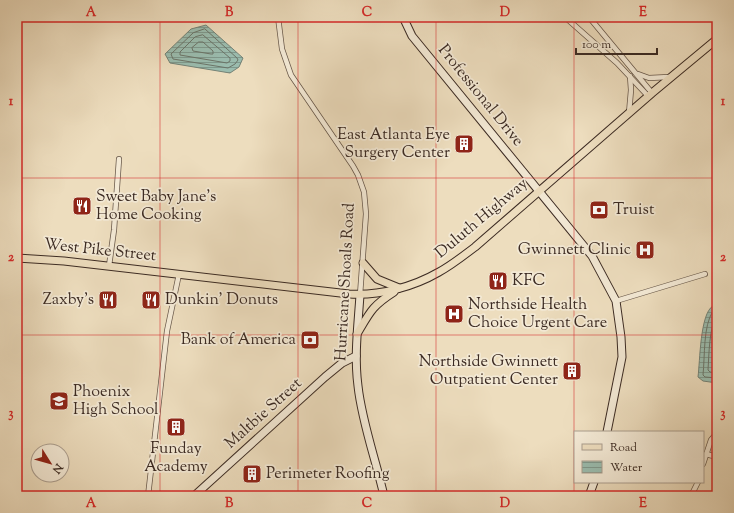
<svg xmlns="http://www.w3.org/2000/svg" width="734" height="513" viewBox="0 0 734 513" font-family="'Sorts Mill Goudy',serif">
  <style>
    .water { fill: url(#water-rules); stroke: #748276 }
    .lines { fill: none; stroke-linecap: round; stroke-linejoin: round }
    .shore { stroke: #6b7468; stroke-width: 1 }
    .street-casing { stroke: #68584a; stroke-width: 6 }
    .secondary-casing { stroke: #3c2b23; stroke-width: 9 }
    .primary-casing { stroke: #3c2b23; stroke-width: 9 }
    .street { stroke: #f3e9d5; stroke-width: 4.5 }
    .secondary { stroke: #f3e9d5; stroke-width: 7 }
    .primary { stroke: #edddbe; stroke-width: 7 }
    .grid { fill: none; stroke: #d62828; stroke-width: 1; stroke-opacity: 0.55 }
    .labels { text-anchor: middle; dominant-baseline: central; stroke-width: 3.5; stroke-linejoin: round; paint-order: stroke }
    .street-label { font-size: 16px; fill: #3c2b23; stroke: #f3e9d5 }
    .poi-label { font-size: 16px; fill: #3c2b23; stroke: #f3e9d5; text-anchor: start }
    .neatline { fill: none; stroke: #d62828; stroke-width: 1.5 }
    .grid-label { font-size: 13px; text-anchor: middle; font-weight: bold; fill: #d62828 }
  </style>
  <defs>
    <pattern id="water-rules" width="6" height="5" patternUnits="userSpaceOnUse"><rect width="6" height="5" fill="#9abcae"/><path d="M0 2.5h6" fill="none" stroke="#7f998d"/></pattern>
  </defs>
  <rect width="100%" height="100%" fill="#edddbe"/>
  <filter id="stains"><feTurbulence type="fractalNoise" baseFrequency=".005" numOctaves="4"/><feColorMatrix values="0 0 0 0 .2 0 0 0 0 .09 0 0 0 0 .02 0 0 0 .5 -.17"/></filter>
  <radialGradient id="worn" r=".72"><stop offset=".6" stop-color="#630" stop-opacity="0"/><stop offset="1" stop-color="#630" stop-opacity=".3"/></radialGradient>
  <g class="water">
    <polygon points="206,25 243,58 239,67 230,73 170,63 165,54 191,29"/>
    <path d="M 713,306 L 717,306 L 717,383 L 703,381 L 698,377 C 700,362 700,313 713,306 Z"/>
  </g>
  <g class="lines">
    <g class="shore">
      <polygon points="205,29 237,58 238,60 235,64 228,68 173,59 171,54 193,33"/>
      <polygon points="203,35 230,58 230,61 227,63 180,55 180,52 195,37"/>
      <polygon points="199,42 203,42 213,51 213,54 211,54 193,51 192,48"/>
      <path d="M 717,310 L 713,311 C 703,326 705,356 703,375 L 705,377 L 717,378"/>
      <path d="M 717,315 C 709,326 709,356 708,370 L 710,372 L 717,373"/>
    </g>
    <g class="street-casing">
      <g id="street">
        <polyline points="278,17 282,49 291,75 353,166 358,175 364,192 366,214 360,295"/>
        <polyline points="565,17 617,63 648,96"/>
        <polyline points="589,17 652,93"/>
        <polyline points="638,74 649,78 669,77"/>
        <polyline points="629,113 631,90 630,76"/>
        <polyline points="109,266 114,230 119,159"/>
        <polyline points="616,301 705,274"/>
        <polyline points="706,454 717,457"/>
        <polyline points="703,464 711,440 717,433"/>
        <polyline points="148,496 167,331 179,274"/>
        <polyline points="691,496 698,482"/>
      </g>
    </g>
    <g class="secondary-casing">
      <g id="secondary">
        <polyline points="403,17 412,36 592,256 616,301 621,337 622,357 607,432"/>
        <path d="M 360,295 C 358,326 354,356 358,386 C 362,423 376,460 384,496"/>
        <polyline points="194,496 325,377 342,363 356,356"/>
        <polyline points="589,496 594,482"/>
      </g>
    </g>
    <g class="primary-casing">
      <g id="primary">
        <path d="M 17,258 L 64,261 L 349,294 C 380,296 413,287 439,272 C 452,265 463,256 475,247 L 652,93 L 717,39"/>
        <polyline points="363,263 377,279 399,288"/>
        <path d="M 357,334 C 370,312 372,306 394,292"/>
      </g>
    </g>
    <use href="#street" class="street"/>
    <use href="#secondary" class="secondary"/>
    <use href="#primary" class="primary"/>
  </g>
  <path class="grid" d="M 160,17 L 160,496M 298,17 L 298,496M 436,17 L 436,496M 574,17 L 574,496M 17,178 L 717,178M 17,335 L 717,335"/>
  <defs>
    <g id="building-square" transform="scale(1)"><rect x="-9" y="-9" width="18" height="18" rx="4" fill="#8f2418" stroke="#f3e9d5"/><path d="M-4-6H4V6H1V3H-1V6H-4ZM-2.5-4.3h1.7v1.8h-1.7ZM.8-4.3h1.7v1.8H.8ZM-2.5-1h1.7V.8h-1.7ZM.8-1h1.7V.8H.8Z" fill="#fff"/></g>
    <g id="restaurant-square" transform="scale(1)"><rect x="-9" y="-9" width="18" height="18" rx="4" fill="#8f2418" stroke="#f3e9d5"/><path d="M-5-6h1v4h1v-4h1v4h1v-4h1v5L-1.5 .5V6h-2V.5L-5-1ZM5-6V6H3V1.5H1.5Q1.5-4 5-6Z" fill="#fff"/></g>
    <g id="bank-square" transform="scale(1)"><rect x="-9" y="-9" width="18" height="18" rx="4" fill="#8f2418" stroke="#f3e9d5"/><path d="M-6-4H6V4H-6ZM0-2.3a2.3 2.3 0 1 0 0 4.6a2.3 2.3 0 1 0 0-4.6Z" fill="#fff"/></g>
    <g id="hospital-square" transform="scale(1)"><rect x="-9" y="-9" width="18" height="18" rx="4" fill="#8f2418" stroke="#f3e9d5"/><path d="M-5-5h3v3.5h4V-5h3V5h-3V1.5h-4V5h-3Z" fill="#fff"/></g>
    <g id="school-square" transform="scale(1)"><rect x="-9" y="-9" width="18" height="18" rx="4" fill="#8f2418" stroke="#f3e9d5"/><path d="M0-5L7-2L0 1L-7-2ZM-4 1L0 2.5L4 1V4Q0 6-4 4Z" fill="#fff"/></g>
  </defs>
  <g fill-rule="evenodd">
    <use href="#building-square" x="464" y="144"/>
    <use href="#restaurant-square" x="82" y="206"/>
    <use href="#bank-square" x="599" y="210"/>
    <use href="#hospital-square" x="645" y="250"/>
    <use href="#restaurant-square" x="498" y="281"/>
    <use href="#restaurant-square" x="108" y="300"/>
    <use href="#restaurant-square" x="151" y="300"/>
    <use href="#hospital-square" x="454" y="314"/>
    <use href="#bank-square" x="310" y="340"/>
    <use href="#building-square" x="572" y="371"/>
    <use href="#school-square" x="59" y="401"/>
    <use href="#building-square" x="176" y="427"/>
    <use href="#building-square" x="252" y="474"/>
  </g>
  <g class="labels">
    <g class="street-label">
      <text transform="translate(480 96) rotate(51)">Professional Drive</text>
      <text transform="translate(482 219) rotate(-40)">Duluth Highway</text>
      <text transform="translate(100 251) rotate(6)">West Pike Street</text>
      <text transform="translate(346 282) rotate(-87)">Hurricane Shoals Road</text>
      <text transform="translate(264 414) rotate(-42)">Maltbie Street</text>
    </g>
    <g class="poi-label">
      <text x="450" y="135" text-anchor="end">East Atlanta Eye<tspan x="450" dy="18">Surgery Center</tspan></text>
      <text x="96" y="197">Sweet Baby Jane's<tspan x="96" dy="18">Home Cooking</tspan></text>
      <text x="613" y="210">Truist</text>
      <text x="631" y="250" text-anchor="end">Gwinnett Clinic</text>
      <text x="512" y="281">KFC</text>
      <text x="94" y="300" text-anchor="end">Zaxby's</text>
      <text x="165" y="300">Dunkin' Donuts</text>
      <text x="468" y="305">Northside Health<tspan x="468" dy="18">Choice Urgent Care</tspan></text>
      <text x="296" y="340" text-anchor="end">Bank of America</text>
      <text x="558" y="362" text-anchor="end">Northside Gwinnett<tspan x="558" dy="18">Outpatient Center</tspan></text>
      <text x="73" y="392">Phoenix<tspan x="73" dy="18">High School</tspan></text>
      <text x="176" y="449" text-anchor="middle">Funday<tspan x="176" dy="18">Academy</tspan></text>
      <text x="266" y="474">Perimeter Roofing</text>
    </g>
  </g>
  <rect width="734" height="513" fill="none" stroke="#edddbe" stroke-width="44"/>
  <rect x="574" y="431" width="130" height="52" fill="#f3e9d5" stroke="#aa9d8e"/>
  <rect x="582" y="444" width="20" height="6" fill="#edddbe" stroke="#aa9d8e"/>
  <text x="610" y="451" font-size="12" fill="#3c2b23">Road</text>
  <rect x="582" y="461" width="20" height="12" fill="url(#water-rules)" stroke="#aa9d8e"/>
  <text x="610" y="471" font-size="12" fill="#3c2b23">Water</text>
  <g transform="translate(50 463) rotate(127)"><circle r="19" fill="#f3e9d5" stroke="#aa9d8e"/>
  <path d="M0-3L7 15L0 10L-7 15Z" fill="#8f2418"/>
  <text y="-6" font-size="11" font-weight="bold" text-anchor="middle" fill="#3c2b23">N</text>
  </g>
  <path d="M576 48v6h81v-6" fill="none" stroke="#3c2b23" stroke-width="2"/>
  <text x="582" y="48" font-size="12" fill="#3c2b23" stroke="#f3e9d5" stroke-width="3" paint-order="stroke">100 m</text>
  <rect x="22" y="22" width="690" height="469" class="neatline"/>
  <g class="grid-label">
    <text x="91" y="16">A</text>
    <text x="229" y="16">B</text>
    <text x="367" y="16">C</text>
    <text x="505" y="16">D</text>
    <text x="643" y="16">E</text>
    <text x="11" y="105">1</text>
    <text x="723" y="105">1</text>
    <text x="11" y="261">2</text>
    <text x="723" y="261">2</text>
    <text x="11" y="417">3</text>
    <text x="723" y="417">3</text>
    <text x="91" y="507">A</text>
    <text x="229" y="507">B</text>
    <text x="367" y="507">C</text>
    <text x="505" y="507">D</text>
    <text x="643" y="507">E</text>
  </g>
  <rect width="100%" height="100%" filter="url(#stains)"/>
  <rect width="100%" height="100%" fill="url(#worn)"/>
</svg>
